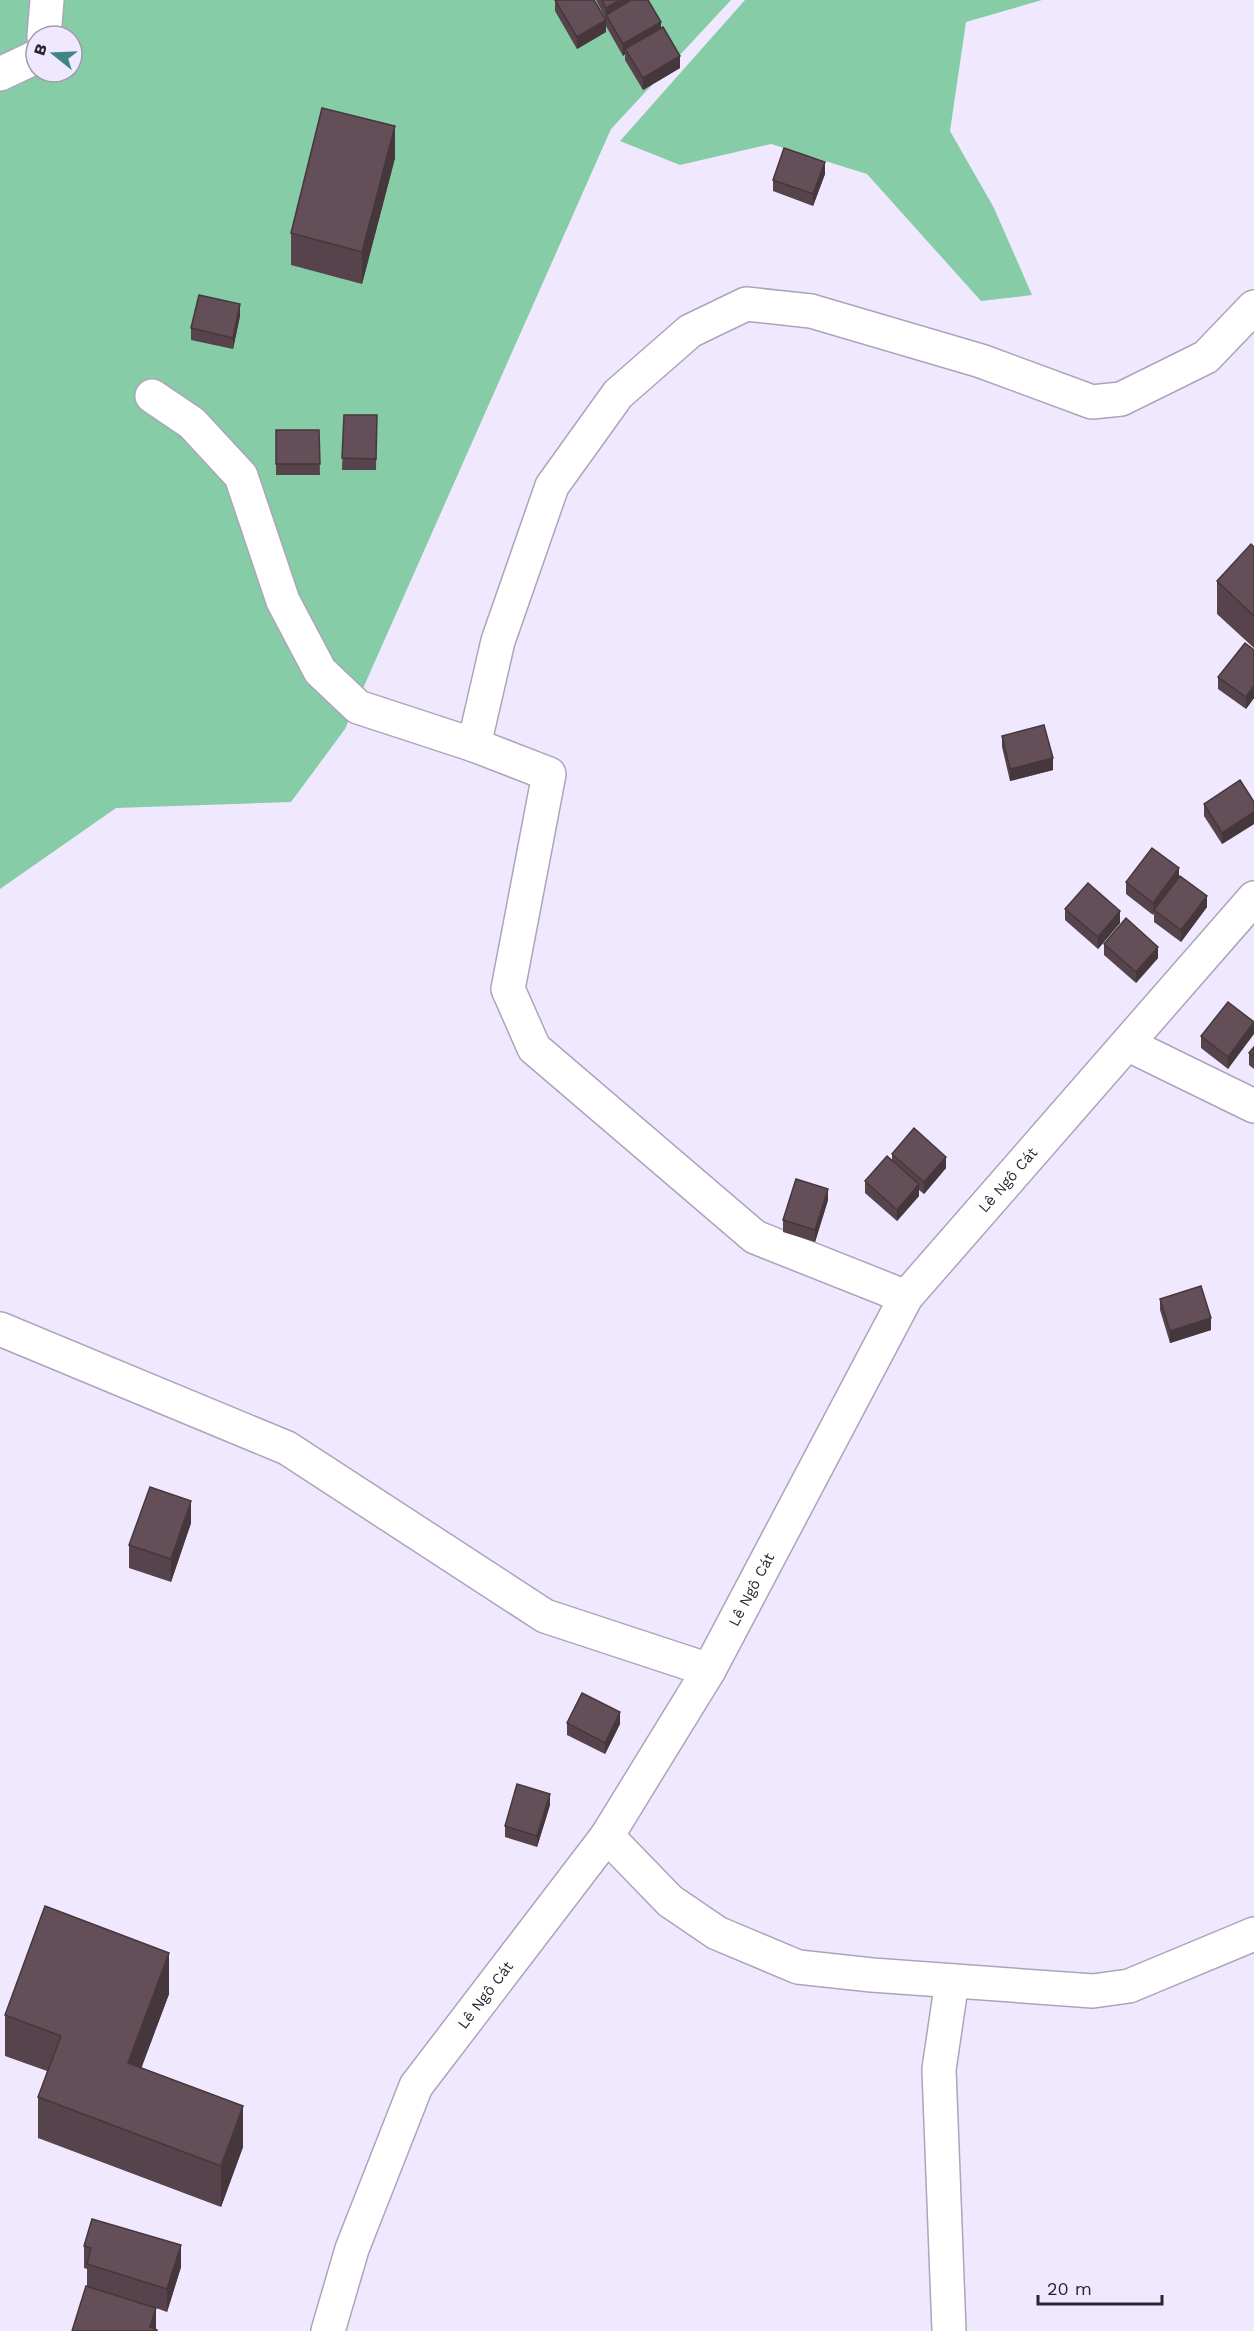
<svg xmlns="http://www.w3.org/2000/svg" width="1254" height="2331" viewBox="0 0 1254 2331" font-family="'Work Sans',sans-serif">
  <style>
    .green { fill: #85cca7; fill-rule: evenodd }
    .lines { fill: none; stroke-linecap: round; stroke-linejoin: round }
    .minor-casing { stroke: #aca4ba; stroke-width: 36 }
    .minor { stroke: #fff; stroke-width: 33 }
    .wall { fill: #56434b }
    .shaded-wall { fill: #46373d }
    .building { fill: #644e57; stroke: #46373d; stroke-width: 1.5 }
    .labels { text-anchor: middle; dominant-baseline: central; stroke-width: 6; stroke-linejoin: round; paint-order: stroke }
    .street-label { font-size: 15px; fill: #2a262f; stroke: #f0e8ff }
  </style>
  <rect width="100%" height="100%" fill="#f0e8ff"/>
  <g class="green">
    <path d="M 0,0 L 731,0 L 611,129 L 345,729 L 291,802 L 116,808 L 0,889 ZM 36,36 L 72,36 L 72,72 L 36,72 Z"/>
    <polygon points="745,0 1042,0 966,22 950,131 994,208 1032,295 981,301 867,174 771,144 680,165 620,141"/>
  </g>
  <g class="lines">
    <g class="minor-casing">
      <g id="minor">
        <polyline points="44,36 47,0"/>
        <polyline points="0,74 36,57"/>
        <polyline points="152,396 192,423 241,476 283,601 320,671 358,707 474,745"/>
        <polyline points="1127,1044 1254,1106"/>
        <polyline points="906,1297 755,1237 534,1048 508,989 549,774 474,745 498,641 552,486 618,394 690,331 746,304 811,311 981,361 1092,402 1121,399 1206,357 1254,307"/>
        <polyline points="0,1329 287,1448 545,1616 709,1670"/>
        <polyline points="607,1836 670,1901 717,1933 798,1967 872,1975 1093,1991 1129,1986 1254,1934"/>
        <path id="s1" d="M 328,2331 L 352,2249 L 416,2086 L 607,1836 L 709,1670 L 906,1297 L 1254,898"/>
        <polyline points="949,2331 939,2069 952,1981"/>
      </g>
    </g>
    <use href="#minor" class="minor"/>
  </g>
  <g class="wall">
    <polygon points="555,0 606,32 577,49 555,11"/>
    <polygon points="596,0 648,0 680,68 643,90 625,60 625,54 623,56 606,26 606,19"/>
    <polygon points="395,158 362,284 291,265 291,233"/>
    <polygon points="825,174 813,206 773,191 773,180"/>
    <polygon points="240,316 233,349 191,340 191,328"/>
    <polygon points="344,415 377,415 376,470 342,470"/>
    <polygon points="276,430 319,430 320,475 276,475"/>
    <polygon points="1254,547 1254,648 1217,614 1217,581"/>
    <polygon points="1254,650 1254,698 1246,709 1218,689 1218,677"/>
    <polygon points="1002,736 1053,770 1010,781 1002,747"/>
    <polygon points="1254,802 1254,824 1222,844 1204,816 1204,804"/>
    <polygon points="1179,877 1207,907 1181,942 1154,922 1154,913 1153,915 1126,894 1126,882"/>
    <polygon points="1065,909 1120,923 1098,949 1065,920"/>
    <polygon points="1104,944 1158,958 1136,983 1104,955"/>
    <polygon points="1254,1022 1228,1069 1201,1048 1201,1036"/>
    <polygon points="1254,1047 1254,1069 1249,1065 1249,1053"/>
    <polygon points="892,1154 946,1168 924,1194 919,1190 919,1196 897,1221 865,1193 865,1181 892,1160"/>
    <polygon points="828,1200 815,1242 783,1232 783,1220"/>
    <polygon points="1160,1299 1211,1330 1170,1343 1160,1310"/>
    <polygon points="191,1523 171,1582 129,1568 129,1545"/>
    <polygon points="567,1723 620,1724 605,1754 567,1735"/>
    <polygon points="550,1805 537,1847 505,1837 505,1826"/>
    <polygon points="169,1994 141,2068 243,2147 221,2207 38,2138 38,2097 47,2071 5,2056 5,2015"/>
    <polygon points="84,2246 181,2267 167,2312 156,2308 156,2330 87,2286 87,2269 84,2268"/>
  </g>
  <g class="shaded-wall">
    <polygon points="620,0 639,0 606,15 606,8"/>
    <polygon points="606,20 606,32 577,49 577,37"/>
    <polygon points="661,22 661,34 625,49 625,54 623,56 623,44"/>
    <polygon points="680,56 680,68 643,90 643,78"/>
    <polygon points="395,126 395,158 362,284 362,252"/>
    <polygon points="825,162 825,174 813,206 813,194"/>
    <polygon points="240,304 240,316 233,349 233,338"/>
    <polygon points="1254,686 1254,698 1246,709 1246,697"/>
    <polygon points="1053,758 1053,770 1010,781 1010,769"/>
    <polygon points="1254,812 1254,824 1222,844 1222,833"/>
    <polygon points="1179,868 1179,880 1154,910 1153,915 1153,903"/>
    <polygon points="1207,896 1207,907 1181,942 1181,930"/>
    <polygon points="1120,911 1120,923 1098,949 1098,937"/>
    <polygon points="1158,947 1158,958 1136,983 1136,972"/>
    <polygon points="1254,1022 1254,1034 1228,1069 1228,1057"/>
    <polygon points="946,1157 946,1168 924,1194 924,1182"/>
    <polygon points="919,1184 919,1196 897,1221 897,1210"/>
    <polygon points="828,1189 828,1200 815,1242 815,1230"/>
    <polygon points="1211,1318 1211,1330 1170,1343 1170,1331"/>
    <polygon points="191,1501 191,1523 171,1582 171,1559"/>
    <polygon points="620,1712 620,1724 605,1754 605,1743"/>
    <polygon points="550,1794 550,1805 537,1847 537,1836"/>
    <polygon points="169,1953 169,1994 128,2104 128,2063"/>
    <polygon points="243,2106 243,2147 221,2207 221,2166"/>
    <polygon points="181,2245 181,2267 167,2312 167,2289"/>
    <polygon points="156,2308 156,2330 150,2327"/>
  </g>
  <g class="building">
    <polygon points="555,0 594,0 606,20 577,37"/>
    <polygon points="602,0 620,0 606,8"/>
    <polygon points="631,0 648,0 661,22 623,44 606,15"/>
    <polygon points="663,27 680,56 643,78 625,49"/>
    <polygon points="322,108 395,126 362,252 291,233"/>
    <polygon points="784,148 825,162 813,194 773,180"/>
    <polygon points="199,295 240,304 233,338 191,328"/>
    <polygon points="344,415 377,415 376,459 342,458"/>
    <polygon points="276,430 319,430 320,464 276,464"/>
    <polygon points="1251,544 1254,547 1254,616 1217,581"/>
    <polygon points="1245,643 1254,650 1254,686 1246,697 1218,677"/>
    <polygon points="1044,725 1053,758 1010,769 1002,736"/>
    <polygon points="1240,780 1254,802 1254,812 1222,833 1204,804"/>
    <polygon points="1152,848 1179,868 1153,903 1126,882"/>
    <polygon points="1180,876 1207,896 1181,930 1154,910"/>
    <polygon points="1088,883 1120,911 1098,937 1065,909"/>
    <polygon points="1126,918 1158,947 1136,972 1104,944"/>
    <polygon points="1228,1002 1254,1022 1228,1057 1201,1036"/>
    <polygon points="1254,1047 1254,1057 1249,1053"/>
    <polygon points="914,1128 946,1157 924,1182 892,1154"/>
    <polygon points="887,1156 919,1184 897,1210 865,1181"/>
    <polygon points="796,1179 828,1189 815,1230 783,1220"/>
    <polygon points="1201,1286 1211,1318 1170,1331 1160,1299"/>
    <polygon points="150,1487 191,1501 171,1559 129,1545"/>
    <polygon points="582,1693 620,1712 605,1743 567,1723"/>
    <polygon points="517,1784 550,1794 537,1836 505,1826"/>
    <polygon points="45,1906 169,1953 128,2063 243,2106 221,2166 38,2097 61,2036 5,2015"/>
    <polygon points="92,2219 181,2245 167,2289 87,2264 91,2248 84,2246"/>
    <polygon points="86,2286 156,2308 150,2327 157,2330 157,2331 72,2331"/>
  </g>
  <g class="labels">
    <g class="street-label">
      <text stroke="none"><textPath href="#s1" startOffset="1347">Lê Ngô Cát</textPath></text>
      <text stroke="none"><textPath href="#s1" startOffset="861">Lê Ngô Cát</textPath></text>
      <text stroke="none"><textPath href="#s1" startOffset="375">Lê Ngô Cát</textPath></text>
    </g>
  </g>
  <g transform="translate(54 54) rotate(288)"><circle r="28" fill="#f0e8ff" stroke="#a19aac" stroke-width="1.5"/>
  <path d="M0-4.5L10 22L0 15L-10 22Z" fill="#3f8785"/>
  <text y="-9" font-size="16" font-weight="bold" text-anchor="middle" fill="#2a262f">B</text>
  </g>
  <path d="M1038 2295v9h124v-9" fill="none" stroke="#2a262f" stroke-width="3"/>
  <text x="1047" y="2295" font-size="18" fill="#2a262f" stroke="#f0e8ff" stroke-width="4.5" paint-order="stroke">20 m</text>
</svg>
